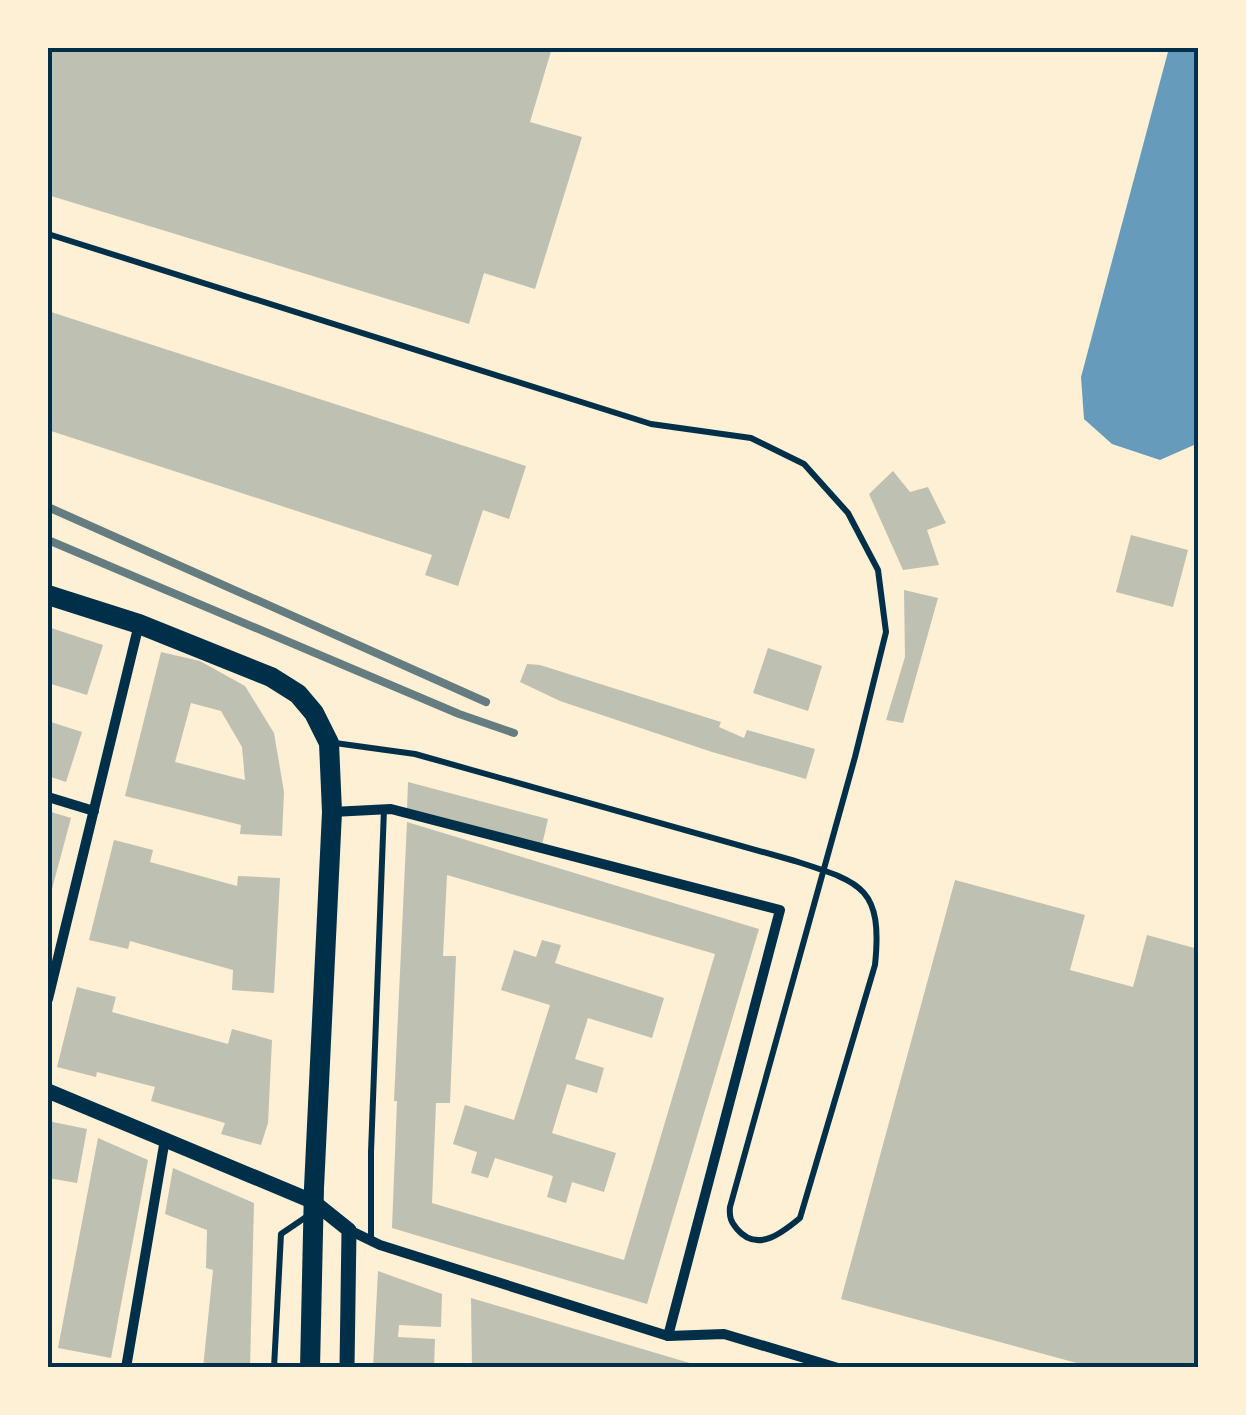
<svg xmlns="http://www.w3.org/2000/svg" width="1246" height="1415" viewBox="0 0 1246 1415" font-family="'Sofia Sans Condensed',sans-serif">
  <style>
    .water { fill: #669bbc }
    .building { fill: #bec0b2; fill-rule: evenodd }
    .lines { fill: none; stroke-linecap: round; stroke-linejoin: round }
    .service { stroke: #003049; stroke-width: 6 }
    .minor { stroke: #003049; stroke-width: 10 }
    .tertiary { stroke: #003049; stroke-width: 15 }
    .primary { stroke: #003049; stroke-width: 20 }
    .rail { stroke: #657d81; stroke-width: 8 }
    .neatline { fill: none; stroke: #003049; stroke-width: 4 }
  </style>
  <rect width="100%" height="100%" fill="#fdf0d5"/>
  <polygon class="water" points="1169,48 1198,48 1198,439 1194,445 1160,460 1112,444 1084,419 1081,377"/>
  <g class="building">
    <polygon points="48,48 552,48 530,122 582,137 535,289 484,273 469,324 48,195"/>
    <polygon points="48,311 526,466 509,519 483,510 458,586 425,575 432,555 48,430"/>
    <polygon points="893,471 910,492 928,487 946,523 927,530 939,565 903,570 869,494"/>
    <polygon points="1131,535 1188,550 1173,607 1116,592"/>
    <polygon points="904,590 938,598 903,723 886,720 905,657"/>
    <polygon points="48,627 103,645 87,695 48,683"/>
    <polygon points="768,648 822,666 808,711 753,693"/>
    <path d="M 161,652 L 200,661 L 245,686 L 274,733 L 284,792 L 282,836 L 240,834 L 241,825 L 125,796 ZM 191,703 L 221,711 L 242,747 L 245,780 L 175,762 Z"/>
    <polygon points="527,664 540,665 721,722 719,727 744,738 747,730 815,749 806,779 712,752 560,701 520,682"/>
    <polygon points="48,721 82,732 66,782 48,776"/>
    <polygon points="408,782 548,819 542,845 407,811"/>
    <polygon points="48,811 71,818 49,900 48,900"/>
    <path d="M 407,822 L 759,929 L 647,1304 L 392,1228 L 397,1101 L 394,1101 ZM 447,875 L 715,954 L 624,1260 L 432,1203 L 436,1103 L 450,1103 L 456,956 L 443,956 Z"/>
    <polygon points="114,840 153,850 150,862 237,886 238,876 280,878 274,993 232,990 233,970 130,941 128,949 89,940"/>
    <polygon points="955,880 1085,915 1070,970 1133,987 1147,935 1198,949 1198,1368 1095,1368 841,1299"/>
    <polygon points="542,940 561,945 555,963 664,998 652,1038 588,1018 575,1059 604,1068 597,1093 567,1084 552,1133 616,1153 604,1192 572,1182 566,1203 547,1197 553,1176 495,1158 488,1178 471,1173 477,1152 453,1144 465,1105 514,1120 550,1005 501,990 514,950 536,957"/>
    <polygon points="77,987 116,997 112,1012 228,1044 232,1029 272,1040 268,1123 261,1145 221,1134 225,1123 151,1101 155,1087 97,1072 96,1077 57,1067"/>
    <polygon points="48,1121 87,1129 77,1183 48,1178"/>
    <polygon points="98,1138 148,1160 111,1358 58,1348"/>
    <polygon points="173,1168 254,1203 250,1368 203,1368 213,1270 206,1268 207,1230 165,1214"/>
    <polygon points="378,1271 442,1294 441,1327 399,1325 398,1337 435,1339 434,1368 373,1368"/>
    <polygon points="471,1298 703,1367 703,1368 472,1368"/>
  </g>
  <g class="lines">
    <g class="service">
      <path d="M 48,234 L 651,424 L 751,438 L 804,464 L 848,513 L 878,570 L 886,632 L 855,757 L 730,1207 C 729,1217 731,1222 737,1229 C 757,1253 782,1233 800,1218 L 875,965 C 883,887 861,882 795,861 L 415,754 L 335,743"/>
      <polyline points="371,1239 371,1152 384,809"/>
      <polyline points="274,1368 281,1234 309,1215"/>
    </g>
    <g class="minor">
      <polyline points="48,797 94,811"/>
      <polyline points="332,812 391,809 780,910 668,1336"/>
      <polyline points="48,999 139,624"/>
      <polyline points="349,1230 380,1245 668,1336 724,1334 838,1368"/>
      <polyline points="126,1368 165,1139"/>
    </g>
    <polyline class="tertiary" points="48,1091 314,1202 349,1230 347,1368"/>
    <polyline class="primary" points="48,595 139,624 271,677 298,694 314,713 329,743 332,812 314,1188 310,1368"/>
    <g class="rail">
      <polyline points="48,507 486,702"/>
      <polyline points="48,540 459,714 514,733"/>
    </g>
  </g>
  <rect width="1246" height="1415" fill="none" stroke="#fdf0d5" stroke-width="100"/>
  <rect x="50" y="50" width="1146" height="1315" class="neatline"/>
</svg>
